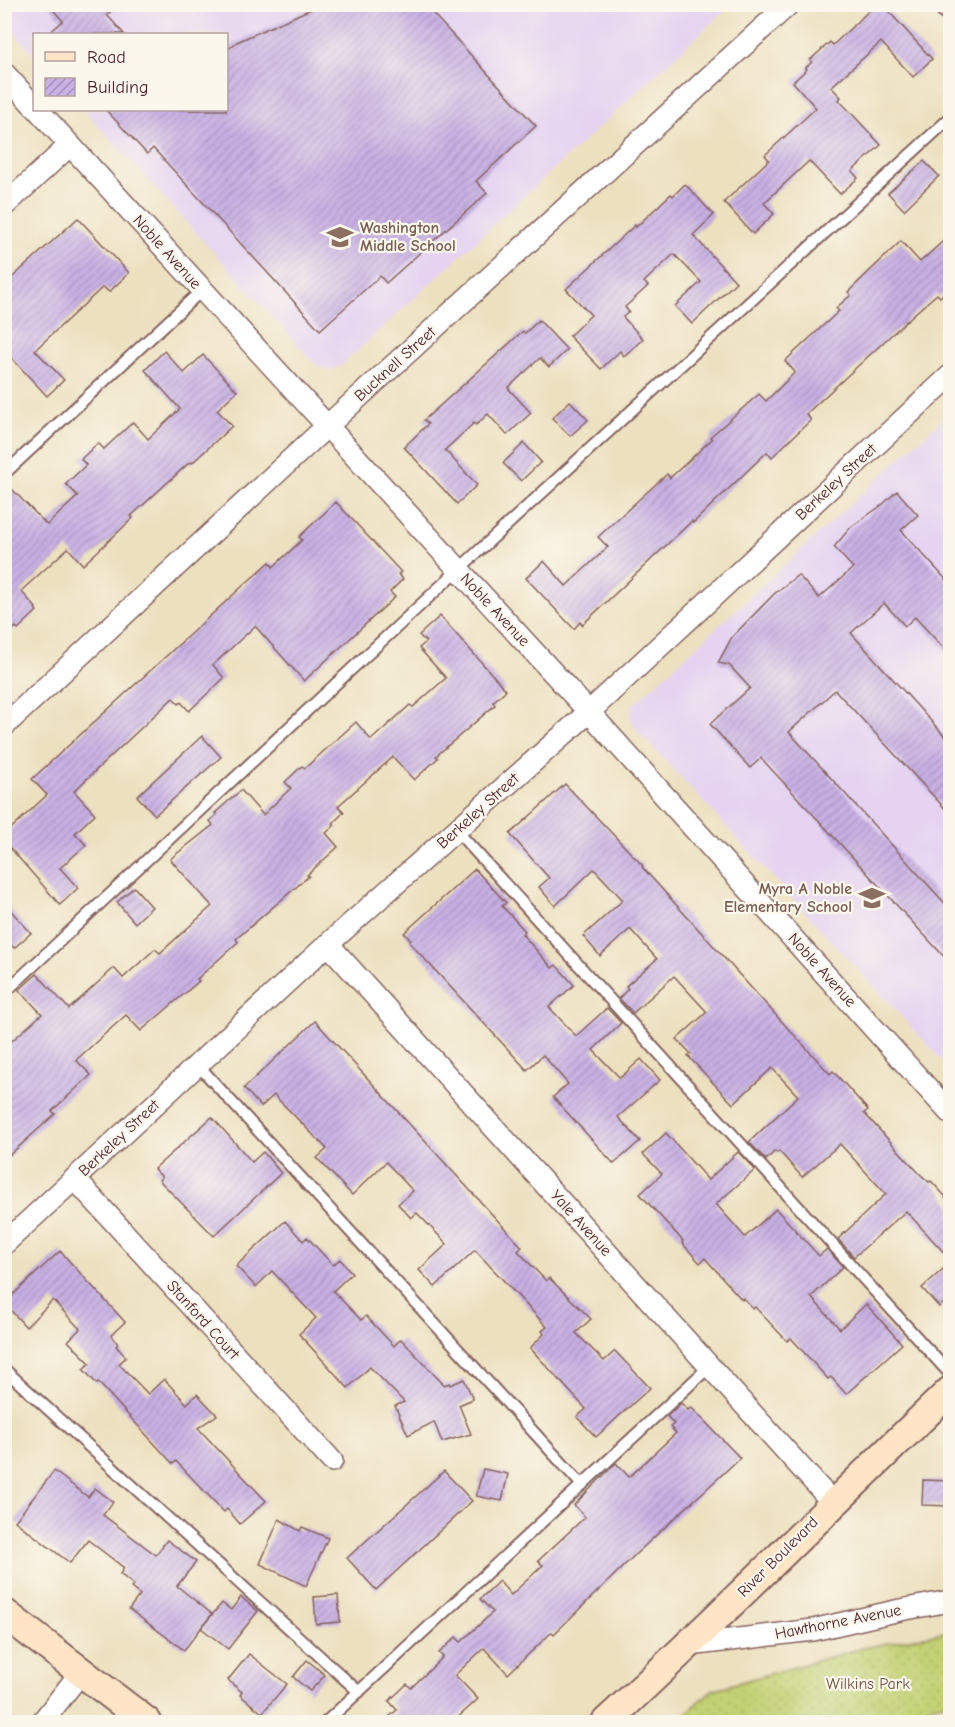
<svg xmlns="http://www.w3.org/2000/svg" width="955" height="1727" viewBox="0 0 955 1727" font-family="'Comic Neue',sans-serif">
  <style>
    .built { fill: #e5d3f1 }
    .grass { fill: url(#grass-dots); stroke: #86784f; stroke-width: 1.5 }
    .building { fill: url(#building-hatch) }
    .lines { fill: none; stroke-linecap: round; stroke-linejoin: round }
    .lane-casing { stroke: #83635f; stroke-width: 14 }
    .street-casing { stroke: #83635f; stroke-width: 24 }
    .secondary-casing { stroke: #83635f; stroke-width: 32 }
    .lane { stroke: #fff; stroke-width: 10 }
    .street { stroke: #fff; stroke-width: 21 }
    .secondary { stroke: #ffe4c6; stroke-width: 28 }
    .labels { text-anchor: middle; dominant-baseline: central; stroke-width: 4.5; stroke-linejoin: round; paint-order: stroke }
    .education-label { font-size: 16px; font-weight: bold; fill: #785e54; stroke: #fbf7ec; text-anchor: start }
    .street-label { font-size: 16px; fill: #4a1f2b; stroke: #fbf7ec }
    .park-label { font-size: 16px; fill: #6e5441; stroke: #fbf7ec }
  </style>
  <defs>
    <pattern id="grass-dots" width="8" height="8" patternUnits="userSpaceOnUse" patternTransform="scale(1.5)"><rect width="8" height="8" fill="#c2d173"/><path d="M2 2h.1M6 6h.1" fill="none" stroke="#a8b364" stroke-width="1.8" stroke-linecap="round"/></pattern>
    <pattern id="building-hatch" width="6" height="6" patternUnits="userSpaceOnUse" patternTransform="scale(1.5)"><rect width="6" height="6" fill="#c9b1e5"/><path d="M-1 1l2-2M0 6l6-6M5 7l2-2" fill="none" stroke="#a58fba"/></pattern>
  </defs>
  <rect width="100%" height="100%" fill="#fbf7ec"/>
  <filter id="ink" filterUnits="userSpaceOnUse"><feTurbulence type="fractalNoise" baseFrequency=".0167" numOctaves="2"/><feDisplacementMap in="SourceGraphic" scale="12" xChannelSelector="R" yChannelSelector="G"/><feConvolveMatrix kernelMatrix="1 2 1 2 8 2 1 2 1" color-interpolation-filters="sRGB"/></filter>
  <filter id="wash" filterUnits="userSpaceOnUse"><feTurbulence type="fractalNoise" baseFrequency=".008" numOctaves="4" result="noise"/><feDisplacementMap in="SourceGraphic" scale="24" xChannelSelector="R" yChannelSelector="G"/><feGaussianBlur stdDeviation="1.35" result="paint"/><feColorMatrix in="noise" values="0 0 0 0 0 0 0 0 0 0 0 0 0 0 0 0 0 1.4 0 .05"/><feComposite in="paint" operator="in"/></filter>
  <g filter="url(#wash)">
    <rect width="100%" height="100%" fill="#ede0bf"/>
    <g class="built">
      <polygon points="5,4 731,5 341,366 328,370 316,365 84,110 226,110 226,34 34,34 34,55 5,22"/>
      <polygon points="950,412 950,1069 635,728 630,716 632,706"/>
    </g>
    <polygon class="grass" points="950,1631 950,1701 867,1722 677,1722 712,1690 863,1648"/>
    <g id="blocks">
      <g class="building">
        <polygon points="48,4 118,4 107,15 124,34 48,34 63,21"/>
        <polygon points="322,4 424,4 536,126 476,181 487,193 386,283 380,276 320,330 153,148 147,154 106,110 226,110 226,51 237,42"/>
        <polygon points="876,4 882,4 932,59 913,77 881,42 831,87 841,97 839,100 881,145 852,171 858,178 840,194 809,161 764,203 774,214 753,234 724,202 769,160 765,155 816,108 793,82 807,69 805,68 812,62 810,60 830,42 833,45"/>
        <polygon points="924,161 939,176 904,210 888,193"/>
        <polygon points="685,184 714,215 693,235 736,282 692,324 675,306 701,282 674,254 644,282 648,286 625,307 629,312 623,317 643,339 624,356 620,351 601,369 569,336 591,315 566,289 635,225 636,227 671,194 673,196"/>
        <polygon points="78,218 129,273 109,292 103,287 35,350 64,380 47,396 4,350 4,285"/>
        <polygon points="951,234 951,287 940,297 937,294 914,314 806,414 811,420 772,457 767,452 693,523 692,521 582,625 580,622 574,629 526,578 544,561 566,586 608,547 598,537 623,514 667,474 670,478 712,439 710,437 759,394 766,401 795,372 785,361 839,311 836,308 851,295 848,292 901,241 920,262"/>
        <polygon points="539,320 567,350 549,367 540,358 508,388 531,413 507,435 488,414 476,425 474,423 445,450 477,485 457,504 404,447 428,424 424,420 523,331 525,333"/>
        <polygon points="164,351 184,373 203,355 237,391 217,410 232,426 192,463 190,462 131,516 133,518 83,565 68,548 21,591 36,608 35,609 37,611 18,629 16,627 14,629 4,620 4,481 47,525 78,496 66,484 86,465 81,459 98,443 104,449 133,422 148,439 180,409 145,370"/>
        <polygon points="570,401 588,420 570,436 552,418"/>
        <polygon points="524,443 541,462 521,481 503,463"/>
        <polygon points="897,491 918,515 901,530 951,585 951,656 915,617 905,626 884,603 851,633 951,743 951,815 835,690 789,732 951,910 951,964 761,758 750,768 710,724 750,688 729,665 718,663 732,637 774,594 798,575 819,598 853,568 834,547 851,527 882,505"/>
        <polygon points="336,502 401,572 398,574 403,579 390,592 395,597 304,681 255,626 213,665 224,678 189,711 181,702 179,704 173,698 74,791 95,814 75,833 86,845 60,868 78,888 60,905 4,841 4,835 47,795 32,779 246,583 270,562 273,567 302,540 299,537"/>
        <polygon points="440,616 506,690 493,702 495,705 436,756 438,758 414,780 393,757 338,806 344,812 333,823 335,825 326,833 338,847 307,875 309,876 236,939 238,942 197,979 199,981 141,1031 126,1015 76,1060 91,1075 52,1111 55,1114 4,1160 4,1048 42,1014 19,990 37,974 69,1009 114,968 123,978 155,949 160,953 212,906 170,859 213,825 210,821 217,814 215,813 241,790 263,815 291,788 285,782 302,766 305,768 356,722 371,740 410,705 413,707 446,678 419,648 426,642 419,635"/>
        <polygon points="202,736 221,757 155,815 137,796"/>
        <polygon points="565,784 643,866 642,867 784,1024 830,1074 833,1071 868,1110 864,1113 920,1174 929,1182 931,1181 946,1197 945,1198 951,1204 951,1260 906,1211 854,1257 838,1239 886,1194 840,1144 802,1177 779,1151 777,1153 775,1151 766,1160 749,1142 798,1096 772,1068 733,1104 688,1056 691,1054 677,1039 707,1012 674,976 633,1013 619,998 628,989 626,986 657,959 630,929 600,956 583,936 623,900 594,869 555,906 539,887 549,878 510,834"/>
        <polygon points="475,869 506,903 502,906 525,931 522,934 552,968 556,965 574,985 549,1007 576,1036 607,1008 621,1023 593,1050 620,1078 641,1059 660,1080 618,1117 640,1141 614,1164 553,1097 568,1084 543,1055 527,1070 409,942 411,940 404,933"/>
        <polygon points="134,887 152,907 135,923 117,902"/>
        <polygon points="4,903 31,933 14,948 4,938"/>
        <polygon points="315,1021 522,1247 518,1251 546,1281 549,1278 591,1319 576,1333 604,1361 615,1351 650,1388 596,1437 577,1417 586,1409 530,1348 544,1334 542,1331 547,1327 475,1250 435,1287 419,1270 447,1244 417,1213 411,1218 398,1204 413,1191 386,1162 352,1195 317,1158 327,1149 274,1095 261,1107 244,1088"/>
        <polygon points="212,1117 252,1162 263,1152 281,1173 214,1236 159,1180 162,1177 154,1169"/>
        <polygon points="666,1133 708,1180 738,1152 755,1170 716,1204 745,1237 776,1209 819,1256 827,1249 843,1267 811,1297 840,1329 866,1304 902,1344 846,1394 831,1377 828,1379 791,1338 787,1341 755,1307 753,1309 743,1298 742,1300 705,1258 700,1263 682,1243 683,1241 640,1194 662,1174 643,1154"/>
        <polygon points="285,1221 303,1241 307,1237 333,1265 340,1259 352,1273 333,1291 361,1320 366,1316 394,1346 401,1339 444,1385 449,1383 450,1385 464,1379 473,1399 459,1405 471,1434 442,1442 434,1422 408,1435 395,1406 404,1402 370,1367 348,1388 299,1334 316,1318 272,1271 256,1287 236,1266"/>
        <polygon points="60,1251 125,1322 111,1335 118,1344 116,1346 126,1357 119,1364 148,1394 164,1379 187,1404 197,1394 217,1415 198,1428 266,1501 240,1524 227,1509 224,1512 176,1461 173,1464 98,1382 97,1384 83,1369 90,1363 68,1341 80,1329 53,1300 26,1327 4,1303"/>
        <polygon points="951,1262 951,1297 939,1307 922,1288"/>
        <polygon points="681,1403 688,1410 691,1407 740,1458 637,1553 554,1634 552,1632 508,1674 484,1648 455,1675 478,1699 453,1722 383,1722 397,1710 389,1701 407,1684 411,1688 443,1657 439,1653 456,1637 461,1642 493,1612 480,1599 499,1581 511,1595 543,1565 538,1561 585,1517 574,1505 616,1463 629,1477 676,1433 670,1427 674,1424 667,1416"/>
        <polygon points="483,1469 508,1474 502,1501 476,1496"/>
        <polygon points="54,1471 88,1497 95,1488 113,1502 103,1515 156,1555 167,1540 196,1562 177,1586 212,1614 184,1650 129,1609 140,1595 131,1588 134,1585 120,1574 124,1568 88,1540 70,1563 15,1521"/>
        <polygon points="444,1471 472,1501 376,1590 347,1558"/>
        <polygon points="923,1480 951,1481 951,1506 922,1505"/>
        <polygon points="279,1519 300,1531 302,1527 328,1538 306,1586 260,1564"/>
        <polygon points="338,1595 340,1622 316,1624 314,1597"/>
        <polygon points="241,1597 258,1611 228,1649 201,1628 222,1603 231,1610"/>
        <polygon points="249,1654 287,1684 262,1713 240,1695 242,1692 228,1680"/>
        <polygon points="307,1660 325,1675 310,1691 293,1677"/>
      </g>
    </g>
  </g>
  <g filter="url(#ink)">
    <use href="#blocks" fill-opacity="0" stroke="#83635f" stroke-width="1.5"/>
    <g class="lines">
      <g class="lane-casing">
        <g id="lane">
          <polyline points="4,474 202,290"/>
          <polyline points="456,830 950,1374"/>
          <polyline points="4,993 458,570 950,118"/>
          <polyline points="198,1065 582,1485"/>
          <polyline points="4,1369 359,1692"/>
          <polyline points="326,1722 710,1366"/>
        </g>
      </g>
      <g class="street-casing">
        <g id="street">
          <polyline points="4,73 34,106"/>
          <polyline points="38,110 589,712 950,1113"/>
          <polyline points="4,206 70,145"/>
          <polyline points="4,726 326,427 789,4"/>
          <polyline points="328,944 833,1503"/>
          <polyline points="75,1179 332,1461"/>
          <polyline points="4,1244 328,944 589,712 950,376"/>
          <polyline points="689,1645 813,1630 900,1610 950,1601"/>
          <polyline points="42,1722 82,1671"/>
        </g>
      </g>
      <g class="secondary-casing">
        <g id="secondary">
          <polyline points="949,4 950,6"/>
          <polyline points="4,1613 147,1722"/>
          <path d="M 606,1722 C 723,1614 835,1501 950,1391"/>
        </g>
      </g>
      <use href="#lane" class="lane"/>
      <use href="#street" class="street"/>
      <use href="#secondary" class="secondary"/>
    </g>
  </g>
  <defs>
    <g id="school-bare" transform="scale(2.07)"><path d="M0-5L7-2L0 1L-7-2ZM-4 1L0 2.5L4 1V4Q0 6-4 4Z" fill="#8d6e63" stroke="#fbf7ec" stroke-width="2.5" paint-order="stroke"/></g>
  </defs>
  <g fill-rule="evenodd">
    <use href="#school-bare" x="340" y="237"/>
    <use href="#school-bare" x="872" y="898"/>
  </g>
  <g class="labels">
    <g class="education-label">
      <text x="360" y="228">Washington<tspan x="360" dy="18">Middle School</tspan></text>
      <text x="852" y="889" text-anchor="end">Myra A Noble<tspan x="852" dy="18">Elementary School</tspan></text>
    </g>
    <g class="street-label">
      <text transform="translate(167 252) rotate(48)">Noble Avenue</text>
      <text transform="translate(395 364) rotate(-42)">Bucknell Street</text>
      <text transform="translate(836 482) rotate(-43)">Berkeley Street</text>
      <text transform="translate(495 610) rotate(47)">Noble Avenue</text>
      <text transform="translate(478 811) rotate(-42)">Berkeley Street</text>
      <text transform="translate(822 970) rotate(48)">Noble Avenue</text>
      <text transform="translate(119 1138) rotate(-43)">Berkeley Street</text>
      <text transform="translate(581 1223) rotate(48)">Yale Avenue</text>
      <text transform="translate(203 1320) rotate(48)">Stanford Court</text>
      <text transform="translate(778 1557) rotate(-45)">River Boulevard</text>
      <text transform="translate(838 1622) rotate(-11)">Hawthorne Avenue</text>
    </g>
    <g class="park-label">
      <text x="868" y="1684">Wilkins Park</text>
    </g>
  </g>
  <rect width="955" height="1727" fill="none" stroke="#fbf7ec" stroke-width="24"/>
  <rect x="33" y="33" width="195" height="78" fill="#fbf7ec" stroke="#b4a19f" stroke-width="1.5"/>
  <rect x="45" y="52" width="30" height="9" fill="#ffe4c6" stroke="#b4a19f" stroke-width="1.5"/>
  <text x="87" y="63" font-size="18" fill="#4a1f2b">Road</text>
  <rect x="45" y="78" width="30" height="18" fill="url(#building-hatch)" stroke="#b4a19f" stroke-width="1.5"/>
  <text x="87" y="93" font-size="18" fill="#4a1f2b">Building</text>
</svg>
